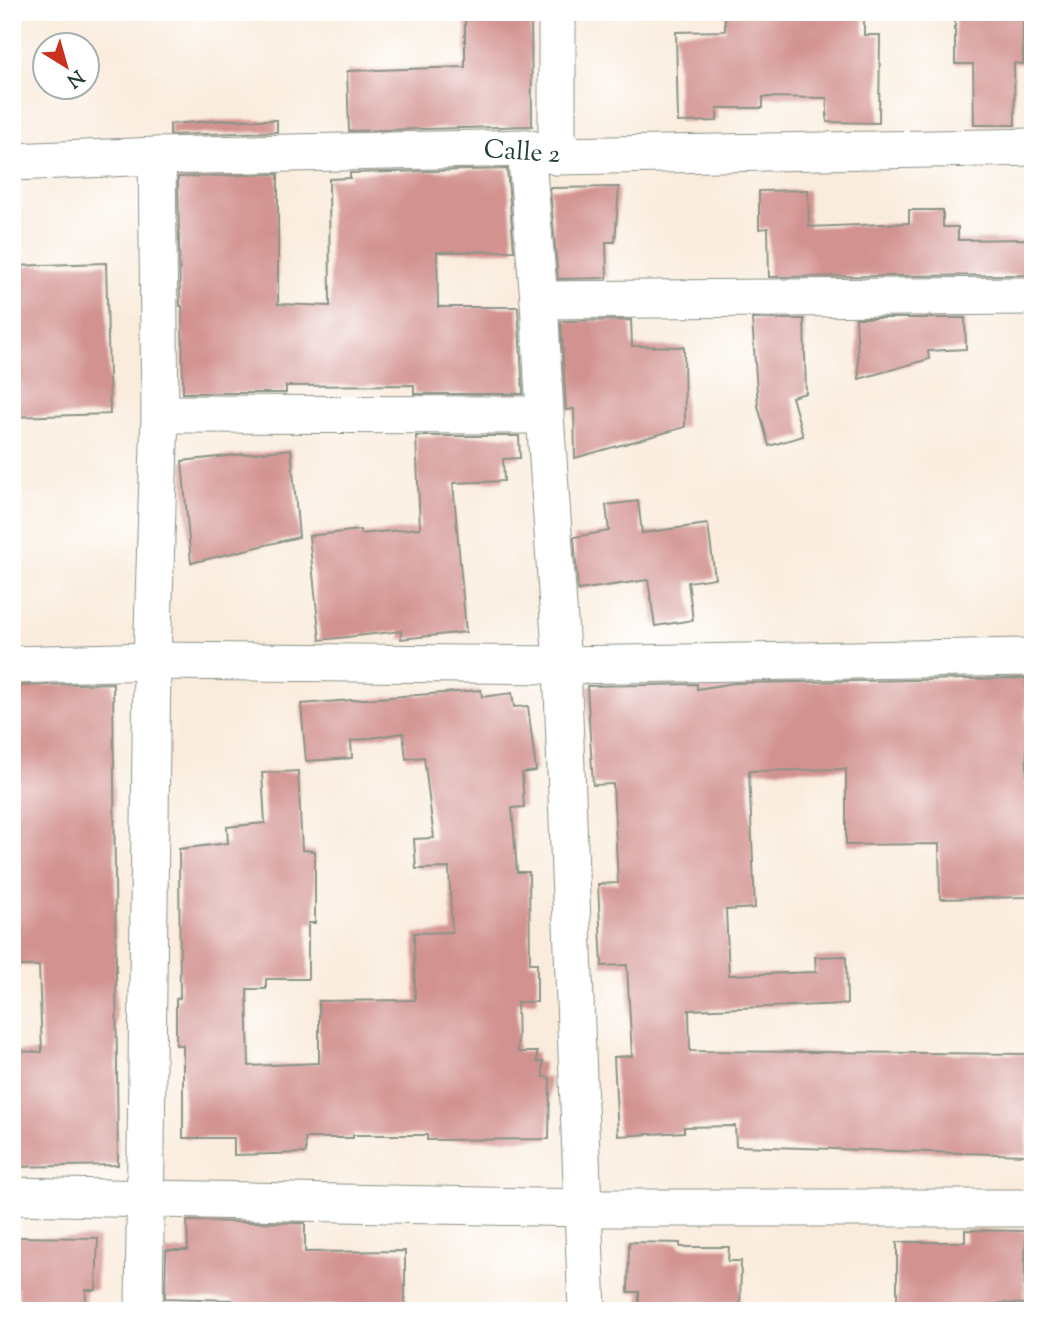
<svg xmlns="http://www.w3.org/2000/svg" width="1045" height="1323" viewBox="0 0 1045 1323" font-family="'Sorts Mill Goudy',serif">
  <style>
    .building { fill: #d2928f }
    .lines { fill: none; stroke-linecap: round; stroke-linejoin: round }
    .street-casing { stroke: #8c9488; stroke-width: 39 }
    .street { stroke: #fff; stroke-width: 37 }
    .labels { text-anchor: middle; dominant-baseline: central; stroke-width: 5; stroke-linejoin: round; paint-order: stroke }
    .street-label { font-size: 26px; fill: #1f3d34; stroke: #fff }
  </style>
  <rect width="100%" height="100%" fill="#fff"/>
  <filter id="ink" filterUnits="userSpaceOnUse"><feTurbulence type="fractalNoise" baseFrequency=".0143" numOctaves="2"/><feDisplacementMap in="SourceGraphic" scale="14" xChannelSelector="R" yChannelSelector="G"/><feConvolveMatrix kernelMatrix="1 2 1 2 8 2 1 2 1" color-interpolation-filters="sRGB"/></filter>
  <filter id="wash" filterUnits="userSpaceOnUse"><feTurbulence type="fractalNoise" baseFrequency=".00686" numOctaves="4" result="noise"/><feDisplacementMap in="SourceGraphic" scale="28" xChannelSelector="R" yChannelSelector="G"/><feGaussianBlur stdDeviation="1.57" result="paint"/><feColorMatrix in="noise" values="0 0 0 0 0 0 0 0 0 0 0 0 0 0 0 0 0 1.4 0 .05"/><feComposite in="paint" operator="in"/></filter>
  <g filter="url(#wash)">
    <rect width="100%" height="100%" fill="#faecdd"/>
    <g id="blocks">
      <g class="building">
        <polygon points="465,12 531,12 532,126 349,131 347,71 465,67"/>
        <polygon points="783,12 864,14 864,35 880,35 879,123 827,122 827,98 763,97 763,108 717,108 717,121 678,122 676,32 725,31 725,15"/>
        <polygon points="955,12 1023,12 1023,64 1014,63 1015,125 974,125 973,64 955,64"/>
        <polygon points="226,120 277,120 277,132 170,135 170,124"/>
        <polygon points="507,169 514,251 437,252 438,307 518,307 523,394 414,394 414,385 286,386 286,393 183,393 182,306 180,306 178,177 278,174 278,304 330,306 329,179 350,178 350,173"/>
        <polygon points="619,187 615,242 606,242 607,278 558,279 550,188"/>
        <polygon points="808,190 809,227 909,223 909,210 943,210 943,227 958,227 958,240 1031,239 1032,275 769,277 768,228 759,229 759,191"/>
        <polygon points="106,263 110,414 12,417 12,266"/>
        <polygon points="856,318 965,318 966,349 928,351 929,359 859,379"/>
        <polygon points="752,319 804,319 806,393 792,397 803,436 769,446 758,406"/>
        <polygon points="631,320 632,346 684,347 685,427 575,458 574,409 566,410 561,321"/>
        <polygon points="416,436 519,436 520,458 503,459 504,481 453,483 466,632 401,639 401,631 320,640 309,536 360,530 361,534 420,528"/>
        <polygon points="291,449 299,537 191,563 182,461"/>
        <polygon points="638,501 642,533 708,524 715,578 688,582 693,620 655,626 648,580 578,590 574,537 609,531 606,505"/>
        <polygon points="1026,678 1028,897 940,899 939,844 846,845 846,769 749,771 755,908 726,910 729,975 816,972 815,957 846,956 847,1004 689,1010 690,1051 1029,1054 1027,1155 736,1146 735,1126 684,1127 684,1132 618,1136 614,1057 632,1056 627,965 602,966 598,884 618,883 613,784 593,785 587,686 697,684 697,689 734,683"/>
        <polygon points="113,683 118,1165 12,1167 12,1051 42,1052 39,966 12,966 12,686"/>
        <polygon points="481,690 482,697 512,693 514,707 528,706 536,771 522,773 524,807 512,808 517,872 529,872 530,963 537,963 537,1002 517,1002 518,1052 537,1052 537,1062 543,1062 543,1077 550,1078 549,1139 427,1140 427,1135 353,1135 353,1138 305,1138 306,1153 234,1155 234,1138 183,1138 183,1045 176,1045 176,999 180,998 179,849 228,843 227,827 265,823 262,773 298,771 302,850 315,851 315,923 308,923 308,979 266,979 266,989 247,989 249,1066 319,1063 319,1001 415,1000 414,933 452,932 449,868 416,869 414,839 434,838 424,757 406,759 403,733 351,741 352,758 306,761 301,704"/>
        <polygon points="187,1221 305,1223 305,1252 405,1251 405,1305 305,1306 305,1311 232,1311 232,1300 165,1298 166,1250 188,1250"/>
        <polygon points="965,1230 1026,1231 1024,1304 1000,1303 1000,1311 897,1311 897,1242 965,1242"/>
        <polygon points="12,1237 98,1238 96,1290 86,1290 85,1311 18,1311 18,1288 12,1288"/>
        <polygon points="629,1242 680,1243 680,1247 729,1247 728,1261 741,1261 740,1311 639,1311 639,1292 628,1292"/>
      </g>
    </g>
  </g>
  <g filter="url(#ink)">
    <use href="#blocks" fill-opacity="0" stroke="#8c9488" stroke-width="2"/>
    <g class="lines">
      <g class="street-casing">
        <g id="street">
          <polyline points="557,12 557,156"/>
          <polyline points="526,148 539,300 545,415 562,665 587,1311"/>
          <polyline points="12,162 157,156 526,148 557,156 1033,147"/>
          <polyline points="539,300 1033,296"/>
          <polyline points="160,414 545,415"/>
          <polyline points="12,665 152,661 562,665 1033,657"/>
          <polyline points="12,1196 583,1208 1033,1208"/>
          <polyline points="144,1311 152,661 160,414 157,156"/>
        </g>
      </g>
      <use href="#street" class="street"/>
    </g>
  </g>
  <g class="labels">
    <g class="street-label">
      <text transform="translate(522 153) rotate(4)">Calle 2</text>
    </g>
  </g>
  <rect width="1045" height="1323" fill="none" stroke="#fff" stroke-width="42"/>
  <g transform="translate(66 66) rotate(143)"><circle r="33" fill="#ffffff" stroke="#a5b1ae" stroke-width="2"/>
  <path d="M0-5L12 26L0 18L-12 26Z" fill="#c8321e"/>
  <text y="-10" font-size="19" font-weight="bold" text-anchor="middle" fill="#1f3d34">N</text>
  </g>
</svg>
